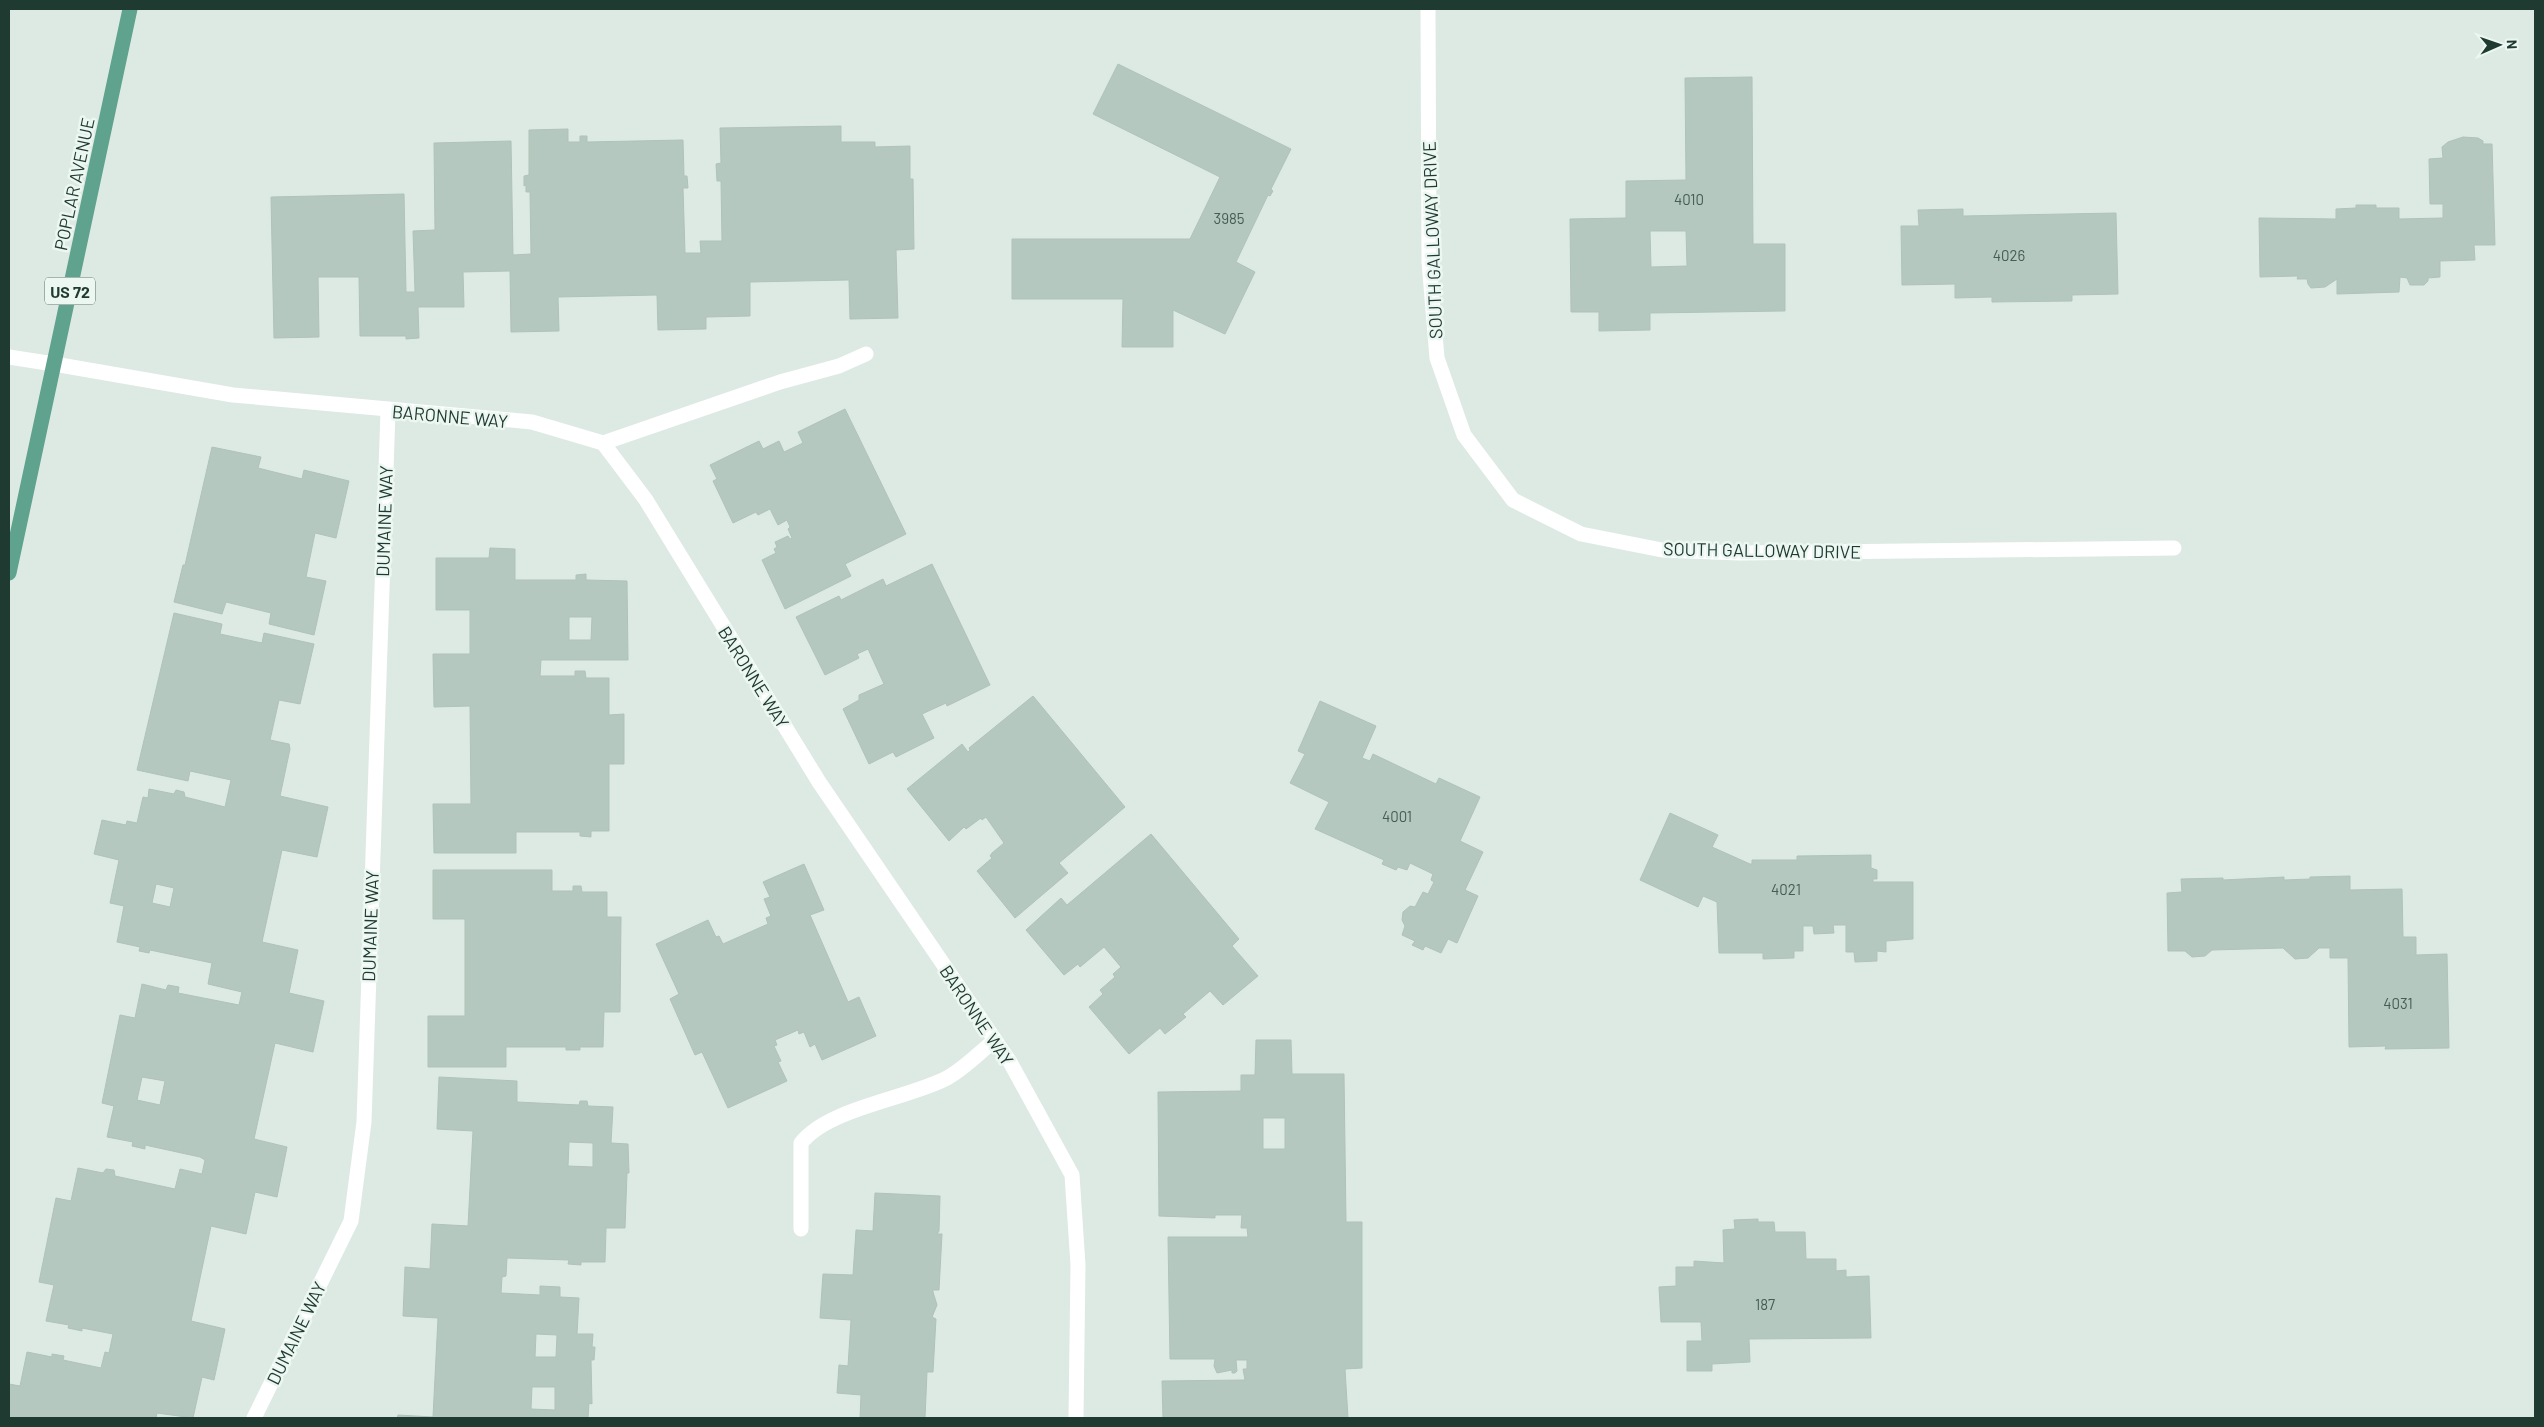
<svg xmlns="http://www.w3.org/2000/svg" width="2544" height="1427" viewBox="0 0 2544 1427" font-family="Barlow,sans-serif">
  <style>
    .building { fill: #b5c8bf; stroke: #afc3ba; fill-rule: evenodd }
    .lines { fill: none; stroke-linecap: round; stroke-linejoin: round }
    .service { stroke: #fff; stroke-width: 15 }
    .minor { stroke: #fff; stroke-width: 15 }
    .primary { stroke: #5fa28e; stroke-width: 15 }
    .labels { text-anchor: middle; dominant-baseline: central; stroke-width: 5; stroke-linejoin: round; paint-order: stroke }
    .number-label { font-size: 15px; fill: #445e54 }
    .shield { fill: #edf7f2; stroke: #5c736b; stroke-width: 1 }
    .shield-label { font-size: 16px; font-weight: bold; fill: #1e3a31 }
    .street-label { font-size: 18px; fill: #1e3a31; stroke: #edf7f2 }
  </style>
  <rect width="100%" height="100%" fill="#ddeae4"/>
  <g class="building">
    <polygon points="1118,64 1291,149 1271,189 1273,191 1270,196 1268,195 1236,262 1255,272 1225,334 1173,310 1173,347 1122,347 1123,299 1012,299 1012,239 1190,239 1220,177 1093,114"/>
    <path d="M 1752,77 L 1753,244 L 1785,244 L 1785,311 L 1650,313 L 1650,330 L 1599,331 L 1599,312 L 1571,312 L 1570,219 L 1626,218 L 1626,181 L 1686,180 L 1685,78 ZM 1650,231 L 1686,231 L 1687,266 L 1651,267 Z"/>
    <polygon points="841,126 841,142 875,142 875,147 910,146 910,179 913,179 914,249 896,250 898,318 850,319 849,280 750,282 750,316 706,317 706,329 658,330 657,295 558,297 559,331 511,332 510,271 463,272 464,307 418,307 419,338 406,339 406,336 360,336 359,277 318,277 319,337 274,338 271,197 404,194 406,292 415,292 413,231 435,230 434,143 511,141 513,255 531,254 530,192 526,192 526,185 524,186 524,176 529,175 529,130 568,129 568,142 580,142 580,136 587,136 587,142 683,140 684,176 687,176 688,188 683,188 685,253 701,253 700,241 722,241 721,181 717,181 716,164 721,163 720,128"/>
    <polygon points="2463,137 2478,138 2483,141 2483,144 2492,144 2495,245 2474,245 2475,260 2440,261 2440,277 2428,278 2428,281 2424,285 2410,285 2407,278 2400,277 2399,292 2337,294 2337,279 2325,287 2311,288 2308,284 2307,279 2297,279 2298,276 2260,277 2259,218 2336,219 2336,209 2356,208 2356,205 2376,205 2376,208 2399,208 2399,219 2443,218 2443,204 2430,204 2429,159 2443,158 2442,147 2448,142"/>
    <polygon points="1963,209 1963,216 2116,213 2118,294 2072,295 2072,301 1992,302 1992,297 1955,298 1955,284 1902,285 1901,226 1919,226 1918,210"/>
    <polygon points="845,409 906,534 845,564 851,576 785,609 762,560 776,553 774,549 777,547 775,542 788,536 790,539 792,538 788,529 790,527 787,520 778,525 770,509 758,515 756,512 733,523 713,481 717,479 710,465 759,441 763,449 779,441 784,452 803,443 798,432"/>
    <polygon points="212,447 261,457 258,468 302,479 304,470 349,481 336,538 315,533 306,577 326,581 314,635 269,624 271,613 226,602 222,614 174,602 183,565 185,565"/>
    <path d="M 490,548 L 515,549 L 515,580 L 576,580 L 576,575 L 586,574 L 586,580 L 627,581 L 628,660 L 541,660 L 540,676 L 575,676 L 575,671 L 585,671 L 586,678 L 609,678 L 609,715 L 624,714 L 624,764 L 609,764 L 609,831 L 591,831 L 591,837 L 580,836 L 580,832 L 516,832 L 516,853 L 434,853 L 433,804 L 471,804 L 470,706 L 434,707 L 433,654 L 470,654 L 470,610 L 436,610 L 436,558 L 489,558 ZM 569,617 L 592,617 L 591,640 L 569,640 Z"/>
    <polygon points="932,564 990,685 947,706 946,703 922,714 934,738 896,757 893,752 869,764 843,709 859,700 859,695 884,684 868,649 857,654 859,658 825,675 796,617 839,596 841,600 883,579 886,586"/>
    <path d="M 174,613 L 222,624 L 220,634 L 262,643 L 264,633 L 314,644 L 300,704 L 279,700 L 270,740 L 289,744 L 290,749 L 280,796 L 328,807 L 317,857 L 282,850 L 262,942 L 298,950 L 289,993 L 324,1001 L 313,1052 L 275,1043 L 254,1139 L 287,1147 L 277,1197 L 255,1192 L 246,1234 L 211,1226 L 191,1321 L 225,1329 L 214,1380 L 202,1377 L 193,1418 L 157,1413 L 156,1418 L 9,1418 L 9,1384 L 20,1386 L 27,1352 L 52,1357 L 52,1354 L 64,1356 L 63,1360 L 101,1368 L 105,1352 L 109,1353 L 113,1334 L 82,1328 L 82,1331 L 68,1328 L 69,1325 L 46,1321 L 54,1285 L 39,1282 L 56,1198 L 71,1201 L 78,1168 L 103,1173 L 106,1169 L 114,1170 L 115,1176 L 175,1189 L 180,1169 L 202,1174 L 205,1160 L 200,1157 L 145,1145 L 145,1149 L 132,1146 L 133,1142 L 107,1137 L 114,1106 L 102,1103 L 120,1015 L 135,1018 L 142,984 L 166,990 L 168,985 L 179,987 L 178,993 L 239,1005 L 242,992 L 208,984 L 212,963 L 150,950 L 149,953 L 139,951 L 140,947 L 117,942 L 124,906 L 110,903 L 119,860 L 94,854 L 102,820 L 126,825 L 127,821 L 137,823 L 143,797 L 148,798 L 149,789 L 174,794 L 176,790 L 184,792 L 185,797 L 225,807 L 231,780 L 190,771 L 188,781 L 137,770 ZM 156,884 L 174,888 L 170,907 L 152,903 ZM 142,1077 L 165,1081 L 160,1105 L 137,1100 Z"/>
    <polygon points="1033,696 1125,807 1059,863 1068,873 1015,918 977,871 992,858 990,856 992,853 1004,843 986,817 982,820 981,818 966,829 964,827 949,841 907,789 962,744 968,752 970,750 969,748"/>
    <polygon points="1320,701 1376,726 1362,758 1370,761 1373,754 1436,784 1439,778 1480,797 1460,841 1483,852 1465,890 1478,896 1457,943 1448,939 1441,953 1425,946 1423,950 1412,945 1415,941 1402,935 1405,926 1402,920 1403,912 1410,906 1415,907 1423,892 1428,894 1434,882 1431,880 1433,874 1410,863 1407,870 1398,867 1396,870 1382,864 1384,860 1315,829 1329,802 1290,783 1305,754 1298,751"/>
    <polygon points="1670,813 1718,835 1712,847 1750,864 1752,864 1752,860 1797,860 1797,856 1871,855 1871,868 1877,870 1877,879 1873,879 1873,882 1913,882 1913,939 1886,941 1886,952 1877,951 1877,961 1855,962 1854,952 1846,952 1846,925 1833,925 1834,933 1814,934 1813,926 1803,926 1803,951 1794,951 1794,958 1763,959 1763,953 1719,953 1717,902 1703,896 1698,907 1640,880"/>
    <polygon points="1151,834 1239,939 1232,946 1258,976 1223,1005 1210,991 1183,1014 1186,1017 1165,1034 1160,1028 1129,1054 1089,1007 1103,994 1100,990 1115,977 1113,974 1121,967 1104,947 1080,967 1078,964 1064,975 1026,930 1061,898 1067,905"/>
    <polygon points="804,864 824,910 810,915 848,1002 859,997 876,1036 822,1060 815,1044 810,1047 804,1032 799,1034 798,1030 775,1040 777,1045 774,1046 781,1061 778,1062 787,1081 728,1108 702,1052 695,1055 670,999 679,994 656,944 708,920 716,937 719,936 723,944 768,924 766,918 771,916 764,899 770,897 763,882"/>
    <polygon points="433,870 552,870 552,891 573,891 573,886 581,886 582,892 607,892 607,917 621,917 620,1012 604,1012 603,1047 580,1047 580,1050 566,1050 566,1047 506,1047 506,1067 428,1067 428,1016 465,1016 465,919 433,919"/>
    <polygon points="2350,876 2350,890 2402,889 2403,937 2416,937 2416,955 2447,954 2449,1048 2385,1049 2386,1046 2349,1047 2348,958 2330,958 2330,948 2319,948 2308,958 2295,959 2283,948 2212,950 2205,956 2192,957 2185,951 2168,951 2167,893 2182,892 2181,879 2223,878 2223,880 2284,877 2284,880 2310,879 2310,877"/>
    <path d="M 1256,1040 L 1291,1040 L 1292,1074 L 1344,1074 L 1346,1222 L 1362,1222 L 1362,1368 L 1345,1369 L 1348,1418 L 1163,1418 L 1162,1381 L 1245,1380 L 1243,1369 L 1247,1369 L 1247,1360 L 1236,1360 L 1237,1371 L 1235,1373 L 1232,1373 L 1232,1370 L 1217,1373 L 1214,1366 L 1215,1359 L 1170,1359 L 1168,1237 L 1248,1237 L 1247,1228 L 1241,1228 L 1242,1215 L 1215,1215 L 1215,1218 L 1159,1216 L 1158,1092 L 1241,1091 L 1241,1075 L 1255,1075 ZM 1263,1118 L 1285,1118 L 1285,1149 L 1263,1149 Z"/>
    <path d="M 439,1077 L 517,1081 L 517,1102 L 579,1105 L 580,1101 L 587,1101 L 588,1106 L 613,1107 L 611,1143 L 628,1144 L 629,1173 L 627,1173 L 625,1228 L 606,1228 L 605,1262 L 581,1262 L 581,1265 L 568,1264 L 569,1260 L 507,1258 L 506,1276 L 502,1277 L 501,1293 L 540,1295 L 540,1286 L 560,1287 L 560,1297 L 579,1298 L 577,1334 L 593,1334 L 592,1347 L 595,1347 L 594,1360 L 591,1360 L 592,1404 L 589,1403 L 588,1418 L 397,1418 L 398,1415 L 433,1417 L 438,1318 L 403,1316 L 405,1267 L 430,1269 L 432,1224 L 468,1226 L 473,1131 L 437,1129 ZM 569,1142 L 593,1143 L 593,1167 L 568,1166 ZM 536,1334 L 557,1335 L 556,1357 L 535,1357 ZM 532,1387 L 555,1387 L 555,1410 L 531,1409 Z"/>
    <polygon points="875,1193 940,1196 939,1231 937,1234 942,1234 939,1290 933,1290 933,1292 937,1305 932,1317 936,1319 933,1372 927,1372 925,1418 860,1418 861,1395 837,1393 839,1365 848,1366 851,1320 820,1318 823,1274 853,1275 856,1230 873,1231"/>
    <polygon points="1758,1219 1758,1222 1774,1222 1775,1232 1805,1232 1806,1259 1836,1259 1836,1271 1846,1270 1846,1277 1869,1276 1871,1338 1749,1339 1750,1362 1712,1364 1712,1371 1687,1371 1687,1341 1702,1341 1701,1322 1661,1322 1659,1287 1676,1286 1676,1267 1694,1267 1694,1261 1724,1263 1723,1230 1735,1229 1734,1220"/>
  </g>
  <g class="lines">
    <g class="service">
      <polyline points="9,357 54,364"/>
      <polyline points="603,443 780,382 839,366 866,354"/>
      <path d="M 801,1229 L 801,1143 C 828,1108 907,1099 947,1078 C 964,1069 980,1052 995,1040"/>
    </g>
    <g class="minor">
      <polyline points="1428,9 1429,262 1437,358 1464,435 1513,500 1581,534 1662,550 1740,553 2174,548"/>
      <polyline points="54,364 233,395 532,422 603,443 646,500 819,782 1010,1062 1072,1175 1078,1265 1076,1418"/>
      <polyline points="254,1418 351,1221 364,1122 388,411"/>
    </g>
    <polyline class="primary" points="9,573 130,9"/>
  </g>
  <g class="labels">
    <g class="number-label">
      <text x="1689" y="199">4010</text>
      <text x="1229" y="218">3985</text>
      <text x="2009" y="255">4026</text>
      <text x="1397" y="816">4001</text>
      <text x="1786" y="889">4021</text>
      <text x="2398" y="1003">4031</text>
      <text x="1765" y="1304">187</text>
    </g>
    <rect class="shield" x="45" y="277.5" width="50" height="27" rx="4"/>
    <g class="shield-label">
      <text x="70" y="291">US 72</text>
    </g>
    <g class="street-label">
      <text transform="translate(74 184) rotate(-78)">POPLAR AVENUE</text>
      <text transform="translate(1432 240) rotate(-92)">SOUTH GALLOWAY DRIVE</text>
      <text transform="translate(450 416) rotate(5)">BARONNE WAY</text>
      <text transform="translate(384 521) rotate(-88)">DUMAINE WAY</text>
      <text transform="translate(1762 550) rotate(1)">SOUTH GALLOWAY DRIVE</text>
      <text transform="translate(754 677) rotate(58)">BARONNE WAY</text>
      <text transform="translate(370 926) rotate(-88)">DUMAINE WAY</text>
      <text transform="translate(977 1015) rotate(56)">BARONNE WAY</text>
      <text transform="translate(296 1333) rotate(-64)">DUMAINE WAY</text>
    </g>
  </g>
  <rect width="2544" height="1427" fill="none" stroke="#1e3a31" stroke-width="20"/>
  <g transform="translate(2499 45) rotate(88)" stroke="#edf7f2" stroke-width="4" paint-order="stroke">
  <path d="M0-4L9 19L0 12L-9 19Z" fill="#1e3a31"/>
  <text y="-8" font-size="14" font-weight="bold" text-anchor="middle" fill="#1e3a31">N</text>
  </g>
</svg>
